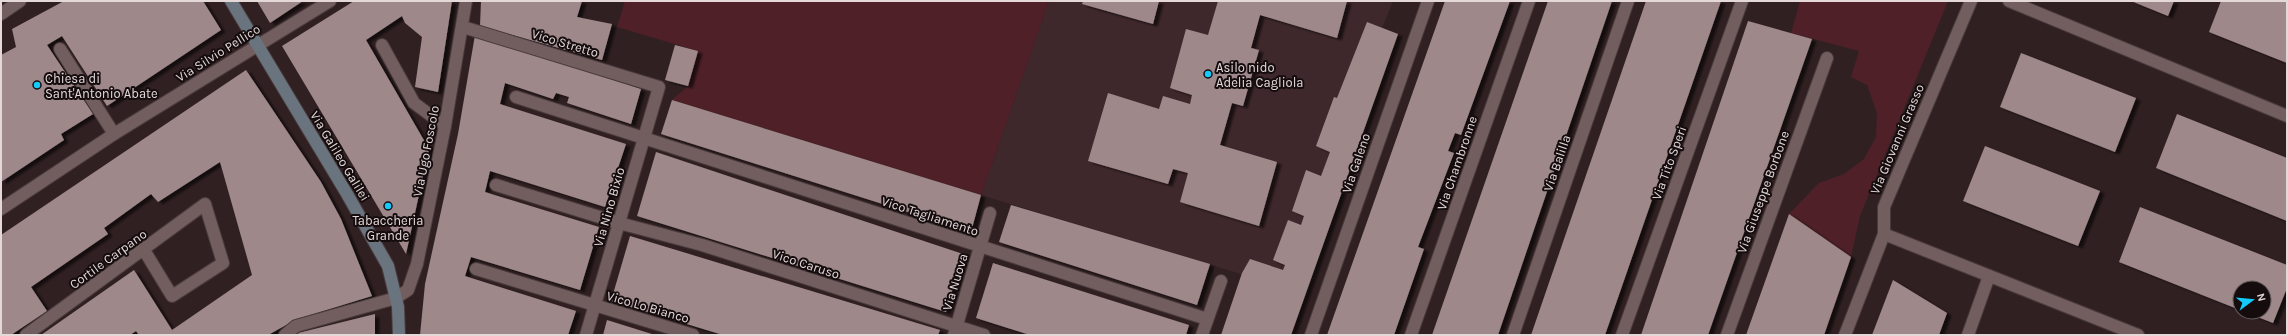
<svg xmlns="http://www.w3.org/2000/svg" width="2288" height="336" viewBox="0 0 2288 336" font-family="Karla,sans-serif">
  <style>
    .built { fill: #3f282b }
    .green { fill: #4f2028 }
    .building { fill: #9e888a; filter: url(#shadow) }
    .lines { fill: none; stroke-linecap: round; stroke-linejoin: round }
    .lane-casing { stroke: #493b3c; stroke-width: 14 }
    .street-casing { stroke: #493b3c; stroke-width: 14 }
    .secondary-casing { stroke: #493b3c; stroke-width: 14 }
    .lane { stroke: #725d5f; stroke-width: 12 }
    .street { stroke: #725d5f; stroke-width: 12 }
    .secondary { stroke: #69747e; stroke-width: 12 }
    .poi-dot { fill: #13cafb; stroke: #140c0d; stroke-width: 1.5 }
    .labels { text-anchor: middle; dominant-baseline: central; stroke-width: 4; stroke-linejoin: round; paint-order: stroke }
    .street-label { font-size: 13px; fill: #e4d8d9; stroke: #140c0d }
    .poi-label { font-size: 13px; fill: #e4d8d9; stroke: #140c0d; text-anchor: start }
  </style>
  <defs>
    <filter id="shadow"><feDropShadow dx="4.5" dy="2.5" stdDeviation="1" flood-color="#0009"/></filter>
  </defs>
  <rect width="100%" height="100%" fill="#312022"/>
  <polygon class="built" points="1049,1 1393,1 1277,285 981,195"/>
  <g class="green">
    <polygon points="625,1 1049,1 981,195 672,100 688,86 698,51 617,27"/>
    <polygon points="1800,1 1948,1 1860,216 1851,257 1789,214 1819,183 1844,174 1864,159 1876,137 1877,113 1867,85 1851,77 1859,51 1791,33"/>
  </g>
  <g class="building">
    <polygon points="64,1 203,1 221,30 107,106 62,36 47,45 93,114 61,134 64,140 1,182 1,55 16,47 12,29"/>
    <polygon points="257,1 303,1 270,23"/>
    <polygon points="354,1 452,1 438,92 415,87 422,37 405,23 402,16 366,40 429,149 406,254 282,46"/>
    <polygon points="481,1 582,1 577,17 612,24 602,60 480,26"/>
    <polygon points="1083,1 1159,1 1153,24 1082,4"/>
    <polygon points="1218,1 1347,1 1337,38 1260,15 1251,48 1259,50 1243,106 1232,103 1220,145 1277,162 1259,226 1180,202 1188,173 1173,169 1168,184 1088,161 1108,93 1159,109 1163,96 1190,104 1192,95 1170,88 1186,29 1208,35"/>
    <polygon points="1445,1 1510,1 1461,135 1455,133 1448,151 1454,153 1418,247 1424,249 1394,335 1327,335"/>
    <polygon points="1548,1 1612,1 1498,335 1432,335"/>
    <polygon points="1646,1 1721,1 1605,335 1531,335"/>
    <polygon points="2131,1 2174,1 2168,16"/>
    <polygon points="2221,1 2287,1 2287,63 2209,32"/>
    <polygon points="1748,21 1812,39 1708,335 1641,335"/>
    <polygon points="1367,22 1398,34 1291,335 1221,335 1242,273 1250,259 1283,270 1285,265 1273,260 1288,220 1301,225 1304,216 1292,211 1306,170 1321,176 1330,152 1316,146 1334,97 1337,98"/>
    <polygon points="475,35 641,89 631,124 567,103 569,97 556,93 553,99 505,83 500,104 626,144 605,207 490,171 485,192 599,227 580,290 471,257 465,276 576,311 568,335 420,335 425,284 458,134"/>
    <polygon points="675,45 698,51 688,86 665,80"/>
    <polygon points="2021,53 2136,98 2115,152 2000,107"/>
    <polygon points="246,70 321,182 341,219 372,296 297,319 268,335 139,335 136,331 130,335 41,335 134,270 172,330 252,275 220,162 158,202 151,194 104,228 108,234 31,287 47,311 11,335 1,335 1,235"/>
    <polygon points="672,100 981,195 971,232 661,134"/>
    <polygon points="2177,114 2287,158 2287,221 2156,168"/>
    <polygon points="1985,146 2100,191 2078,246 1963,201"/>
    <polygon points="656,152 963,254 946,312 637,216"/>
    <polygon points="1011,205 1210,264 1197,305 999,242"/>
    <polygon points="2140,207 2287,265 2287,288 2273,323 2245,312 2264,312 2264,288 2240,288 2240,310 2119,262"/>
    <polygon points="1789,214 1851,257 1824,335 1746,335"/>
    <polygon points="630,236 940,330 938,335 723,335 611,301"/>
    <polygon points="993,263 1189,325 1186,335 1030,335 976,318"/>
    <polygon points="1893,280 1947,313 1939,335 1872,335"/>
    <polygon points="375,314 375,335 299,335 298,333"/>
    <polygon points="607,320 655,335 603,335"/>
  </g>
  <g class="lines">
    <g class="lane-casing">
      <g id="lane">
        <polyline points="2009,1 2287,116"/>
        <polyline points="1884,234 2138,335"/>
      </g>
    </g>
    <g class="street-casing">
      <g id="street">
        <polyline points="1,14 20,1"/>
        <polyline points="463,27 659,87 586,335"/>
        <polyline points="382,45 414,103 445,126"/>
        <polyline points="60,49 114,134"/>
        <polyline points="516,97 1207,319"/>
        <polyline points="496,185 619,223 702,245 984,335"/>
        <polyline points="1,209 114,134 330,1"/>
        <polyline points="476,269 693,335"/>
        <polyline points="26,335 205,204 223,263 172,296 144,250"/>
        <polyline points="285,335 296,326 396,298 408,290 417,264 445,126 466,1"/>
        <polyline points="954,335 990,213"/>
        <polyline points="1202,335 1221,281"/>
        <polyline points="1311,335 1428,1"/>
        <polyline points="1411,335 1529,1"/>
        <polyline points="1513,335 1628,1"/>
        <polyline points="1622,335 1742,1"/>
        <polyline points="1727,335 1827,58"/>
        <polyline points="1845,335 1884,234 1884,207 1971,1"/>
        <polyline points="1968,335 1989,276"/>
      </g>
    </g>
    <g class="secondary-casing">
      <polyline id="secondary" points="231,1 347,194 388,266 398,307 399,335"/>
    </g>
    <use href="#lane" class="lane"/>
    <use href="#street" class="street"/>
    <use href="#secondary" class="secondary"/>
  </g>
  <g class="poi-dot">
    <circle cx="1208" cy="74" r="4"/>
    <circle cx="37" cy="85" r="4"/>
    <circle cx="388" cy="206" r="4"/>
  </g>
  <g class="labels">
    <g class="street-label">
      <text transform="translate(565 43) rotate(17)">Vico Stretto</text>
      <text transform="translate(218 53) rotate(-32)">Via Silvio Pellico</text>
      <text transform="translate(1897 139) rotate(-67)">Via Giovanni Grasso</text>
      <text transform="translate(426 151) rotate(-79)">Via Ugo Foscolo</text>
      <text transform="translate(340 156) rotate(59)">Via Galileo Galilei</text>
      <text transform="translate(1356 163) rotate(-71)">Via Galeno</text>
      <text transform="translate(1457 163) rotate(-71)">Via Chambronne</text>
      <text transform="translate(1557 163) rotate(-71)">Via Balilla</text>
      <text transform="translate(1669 163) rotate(-70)">Via Tito Speri</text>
      <text transform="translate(1763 192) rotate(-70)">Via Giuseppe Borbone</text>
      <text transform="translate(609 207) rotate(-74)">Via Nino Bixio</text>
      <text transform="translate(930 216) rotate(18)">Vico Tagliamento</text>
      <text transform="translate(108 259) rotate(-36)">Cortile Carpano</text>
      <text transform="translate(806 264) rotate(18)">Vico Caruso</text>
      <text transform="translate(955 282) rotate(-73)">Via Nuova</text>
      <text transform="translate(648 307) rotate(16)">Vico Lo Bianco</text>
    </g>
    <g class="poi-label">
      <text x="1216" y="67">Asilo nido<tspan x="1216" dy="15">Adelia Cagliola</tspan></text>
      <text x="45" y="78">Chiesa di<tspan x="45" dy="15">Sant'Antonio Abate</tspan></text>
      <text x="388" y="220" text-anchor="middle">Tabaccheria<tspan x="388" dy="15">Grande</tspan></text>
    </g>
  </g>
  <rect width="2288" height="336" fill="none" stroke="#e4d8d9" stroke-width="4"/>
  <g transform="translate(2252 300) rotate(74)"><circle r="19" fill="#140c0d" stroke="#675e5f"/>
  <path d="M0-3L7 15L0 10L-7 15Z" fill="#13cafb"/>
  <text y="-6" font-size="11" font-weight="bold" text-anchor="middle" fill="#e4d8d9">N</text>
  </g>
</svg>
